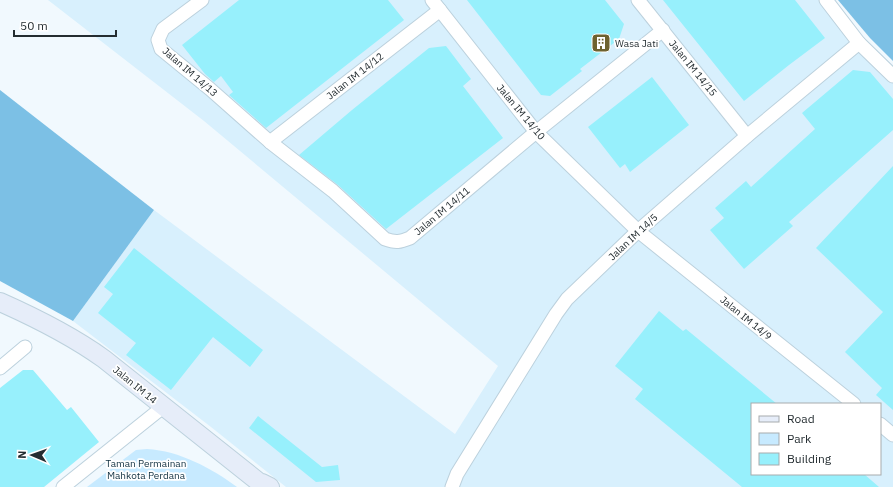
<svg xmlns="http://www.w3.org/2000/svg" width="893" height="487" viewBox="0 0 893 487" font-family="'IBM Plex Sans',sans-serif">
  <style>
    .built { fill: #d8f0fd; fill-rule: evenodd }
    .green { fill: #c7eaff }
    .forest { fill: #7cc0e5 }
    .building { fill: #97f0fc }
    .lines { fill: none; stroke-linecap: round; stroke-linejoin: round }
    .street-casing { stroke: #bcd1dd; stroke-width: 15 }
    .secondary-casing { stroke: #bcd1dd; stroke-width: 20 }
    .street { stroke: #fff; stroke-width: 13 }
    .secondary { stroke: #e6edf9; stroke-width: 18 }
    .labels { text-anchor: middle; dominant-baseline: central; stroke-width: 3.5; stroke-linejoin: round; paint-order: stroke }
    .poi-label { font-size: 10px; fill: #242d31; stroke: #fff; text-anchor: start }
    .street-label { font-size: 10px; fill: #242d31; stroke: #fff }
    .park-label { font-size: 10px; fill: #103040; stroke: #fff }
  </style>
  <rect width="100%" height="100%" fill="#f1f9fe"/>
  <path class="built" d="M 48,0 L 826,0 L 893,76 L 893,487 L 286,487 L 211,427 L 73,321 L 154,210 L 455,434 L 498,366 L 204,121 ZM 752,404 L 880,404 L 880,474 L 752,474 Z"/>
  <path class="green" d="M 147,449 C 180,451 211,468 237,487 L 87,487 L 136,450 Z"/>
  <g class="forest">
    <polygon points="838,0 893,0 893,61 870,38"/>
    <polygon points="0,90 154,210 73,321 0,281"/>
  </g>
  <g class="building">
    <polygon points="239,0 388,0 404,20 266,128 229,95 233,92 221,76 214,82 205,74 182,45"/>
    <polygon points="467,0 605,0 624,24 619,39 580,69 582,71 550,96 541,95"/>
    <polygon points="663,0 795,0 825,38 789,65 744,101"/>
    <polygon points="446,46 471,79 463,86 503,138 386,229 338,185 299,155 352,110 429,48"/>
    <polygon points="853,70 870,72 893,99 893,130 789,222 793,226 744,269 710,230 724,218 715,208 746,181 751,187 815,129 802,113"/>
    <polygon points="652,77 689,125 630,172 625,164 620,168 588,127"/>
    <polygon points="893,166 893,410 876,395 882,388 845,352 883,312 816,248"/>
    <polygon points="134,248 263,350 250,367 213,337 171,390 126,355 136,343 98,313 113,294 104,287"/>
    <polygon points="659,311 683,331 686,329 777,404 752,404 752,474 864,474 879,487 742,487 635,399 643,389 615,366"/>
    <polygon points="23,370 33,370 67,410 71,407 99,442 44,487 0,487 0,388"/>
    <polygon points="258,416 322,467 338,465 340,480 316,482 249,428"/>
  </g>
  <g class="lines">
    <g class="street-casing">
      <g id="street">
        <path d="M 202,0 L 163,29 L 158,40 L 161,49 L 210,89 L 270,142 L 333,191 L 385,239 C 396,243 400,242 410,238 L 536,132 L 663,30"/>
        <polyline points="432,0 536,132 638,231 854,404"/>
        <polyline points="638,0 747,136"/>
        <polyline points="826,0 859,43 893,76"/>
        <polyline points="270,142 440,10"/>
        <polyline points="0,368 25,347"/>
        <polyline points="880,424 893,435"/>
        <polyline points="63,487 163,407"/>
        <polyline points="452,487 457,474 556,314 567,299 638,231 747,136 859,43"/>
      </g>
    </g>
    <g class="secondary-casing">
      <path id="secondary" d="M 0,302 C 36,318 72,336 104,359 L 260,483 L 262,483 L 270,487"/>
    </g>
    <use href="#street" class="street"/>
    <use href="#secondary" class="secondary"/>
  </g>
  <defs>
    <g id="building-square" transform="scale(1)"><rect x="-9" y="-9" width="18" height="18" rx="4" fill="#6e622f" stroke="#fff"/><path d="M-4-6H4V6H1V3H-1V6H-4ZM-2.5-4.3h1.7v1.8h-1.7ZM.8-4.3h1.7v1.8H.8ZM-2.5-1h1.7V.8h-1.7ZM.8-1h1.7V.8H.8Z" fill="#fff"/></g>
  </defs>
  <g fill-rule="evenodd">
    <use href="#building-square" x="601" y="43"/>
  </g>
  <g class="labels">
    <g class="poi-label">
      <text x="615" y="43">Wasa Jati</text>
    </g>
    <g class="street-label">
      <text transform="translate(693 68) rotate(51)">Jalan IM 14/15</text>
      <text transform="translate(190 72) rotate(41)">Jalan IM 14/13</text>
      <text transform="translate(355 76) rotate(-38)">Jalan IM 14/12</text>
      <text transform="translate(521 112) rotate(50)">Jalan IM 14/10</text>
      <text transform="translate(442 211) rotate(-40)">Jalan IM 14/11</text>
      <text transform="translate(633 237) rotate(-43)">Jalan IM 14/5</text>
      <text transform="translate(746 318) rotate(39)">Jalan IM 14/9</text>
      <text transform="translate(135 385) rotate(39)">Jalan IM 14</text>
    </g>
    <g class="park-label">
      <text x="146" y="463">Taman Permainan<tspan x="146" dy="12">Mahkota Perdana</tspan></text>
    </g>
  </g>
  <rect x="751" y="403" width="130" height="72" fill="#ffffff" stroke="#a7abad"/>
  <rect x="759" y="416" width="20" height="6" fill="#e6edf9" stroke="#a7abad"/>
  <text x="787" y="423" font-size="12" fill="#242d31">Road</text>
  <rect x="759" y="433" width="20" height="12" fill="#c7eaff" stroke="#a7abad"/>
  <text x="787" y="443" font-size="12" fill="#242d31">Park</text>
  <rect x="759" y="453" width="20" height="12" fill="#97f0fc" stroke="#a7abad"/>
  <text x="787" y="463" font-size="12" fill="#242d31">Building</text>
  <g transform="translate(32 455) rotate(272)" stroke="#ffffff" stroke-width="3" paint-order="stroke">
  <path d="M0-3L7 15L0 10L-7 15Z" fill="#242d31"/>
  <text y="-6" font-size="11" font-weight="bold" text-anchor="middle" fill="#242d31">N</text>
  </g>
  <path d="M14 30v6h102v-6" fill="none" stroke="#242d31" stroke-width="2"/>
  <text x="20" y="30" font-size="12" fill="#242d31" stroke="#ffffff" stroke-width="3" paint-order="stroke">50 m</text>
</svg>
